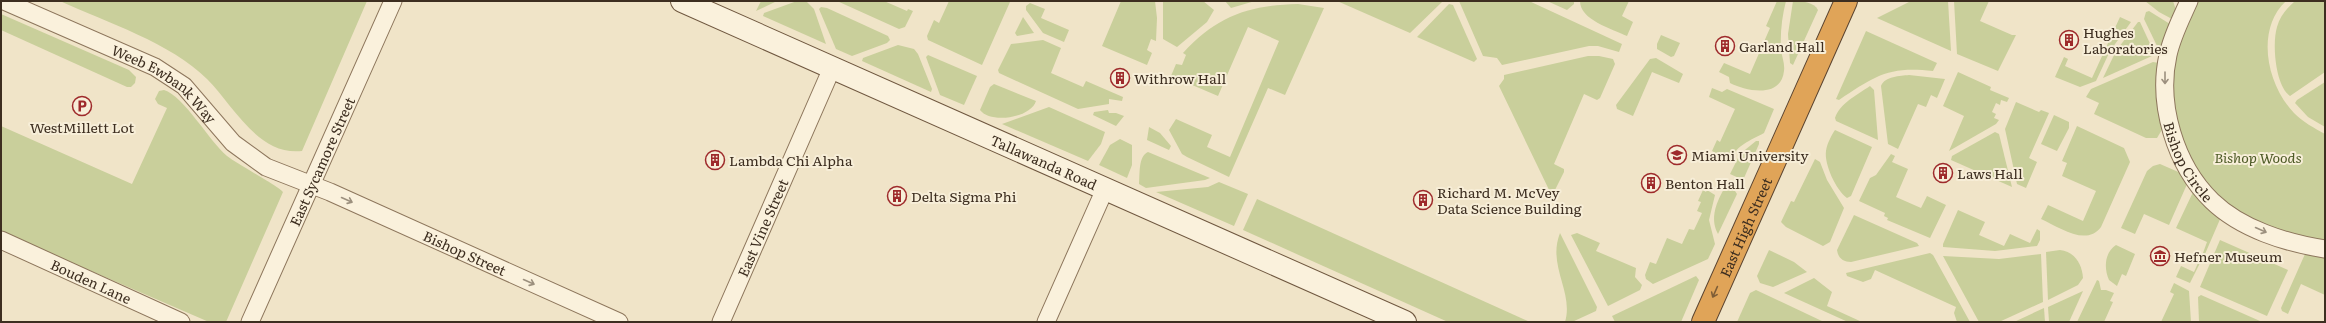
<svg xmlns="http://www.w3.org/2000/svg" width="2326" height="323" viewBox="0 0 2326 323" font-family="Literata,serif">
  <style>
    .green { fill: #c9cf9b }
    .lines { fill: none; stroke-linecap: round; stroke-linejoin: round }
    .street-casing { stroke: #8d765c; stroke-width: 19 }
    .secondary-casing { stroke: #6f573f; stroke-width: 24 }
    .highway-casing { stroke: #5b4430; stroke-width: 24 }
    .street { stroke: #faf1dc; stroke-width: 17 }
    .secondary { stroke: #faf1dc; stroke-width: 22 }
    .highway { stroke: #e0a458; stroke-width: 22 }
    .oneway { stroke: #9c907e }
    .oneway2 { stroke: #7e5d36 }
    .labels { text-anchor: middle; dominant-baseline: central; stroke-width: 4; stroke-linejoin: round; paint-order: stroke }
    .poi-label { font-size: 14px; fill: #3d2e20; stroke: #f7eed8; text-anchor: start }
    .street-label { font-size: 14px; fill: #3d2e20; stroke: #f7eed8 }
    .park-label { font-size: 14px; font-style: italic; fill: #4d5a26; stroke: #f7eed8 }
  </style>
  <rect width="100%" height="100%" fill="#f0e4c8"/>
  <g class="green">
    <path d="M 60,1 L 367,1 L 302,151 C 258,156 233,105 207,79 C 171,43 106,22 60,1 Z"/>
    <polygon points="761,1 777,1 756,11"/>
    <polygon points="797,1 807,2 814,9 826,44 763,16 764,13"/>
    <polygon points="837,1 884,1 907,11 908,9 913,11 905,27 899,29"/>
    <polygon points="949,1 1010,2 982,65 928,40 927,36 934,20 939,23"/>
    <polygon points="1121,1 1155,1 1157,18 1156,41 1151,39 1147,50 1152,53 1147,65 1102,46"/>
    <polygon points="1163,1 1203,1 1214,10 1207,22 1177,47 1163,39"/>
    <polygon points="1225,1 1255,1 1231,8"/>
    <polygon points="1337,1 1443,1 1410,33"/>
    <polygon points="1459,1 1529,1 1622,44 1619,52 1598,46 1589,46 1502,65 1497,58 1483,56"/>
    <polygon points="1547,1 1574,1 1574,4 1567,10"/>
    <path d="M 1580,1 L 1629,1 L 1622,16 L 1633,22 L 1627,36 C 1612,29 1580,20 1580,1 Z"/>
    <path d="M 1777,1 L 1786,1 C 1782,16 1780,34 1781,50 C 1782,57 1785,64 1784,71 C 1781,99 1746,91 1730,83 L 1729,77 L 1719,72 L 1724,63 L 1750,74 L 1770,28 L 1766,26 Z"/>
    <path d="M 1793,1 C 1802,1 1814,2 1818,10 L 1793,65 L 1790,63 L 1788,34 Z"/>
    <polygon points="1911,1 1948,1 1951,51 1877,18"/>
    <polygon points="1954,1 1989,1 1980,21 2012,35 2016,35 1998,71 1957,54"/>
    <polygon points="2145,1 2173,1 2176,10 2172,19 2159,12"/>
    <path d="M 2196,1 L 2286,1 C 2255,30 2267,85 2294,113 C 2303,122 2314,128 2325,134 L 2325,241 C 2232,232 2165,166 2172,70 C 2174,46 2187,23 2196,1 Z"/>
    <path d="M 2295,1 L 2325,1 L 2325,72 L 2290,96 C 2275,85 2272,43 2277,27 C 2280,16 2287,8 2295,1 Z"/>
    <polygon points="1030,3 1045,9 1041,18 1069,30 1064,42 1043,33 1026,10 1026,6"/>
    <path d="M 1298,4 L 1324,8 L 1285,95 L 1268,88 L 1229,177 L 1187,157 L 1182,154 L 1169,130 L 1176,119 L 1212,135 L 1207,147 L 1230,157 L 1279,41 L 1248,27 L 1218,96 L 1171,76 L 1176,64 L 1182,65 L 1186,55 L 1183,53 C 1217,16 1249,5 1298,4 Z"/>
    <polygon points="1449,4 1453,5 1477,59 1474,62 1417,37"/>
    <polygon points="821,7 827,8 888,36 890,40 887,43 852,56 836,49 819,9"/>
    <polygon points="2149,11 2170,24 2162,49 2158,48 2144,19 2146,12"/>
    <polygon points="1,14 129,70 136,77 135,83 131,87 127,87 1,30"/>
    <polygon points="1023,17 1034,33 1017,36 1015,33"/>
    <polygon points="2120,17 2131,22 2110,51 2096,81 2080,87 2055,77 2064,57 2068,59 2065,66 2092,78"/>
    <polygon points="2138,22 2140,22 2153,50 2152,56 2103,78 2116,51"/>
    <path d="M 1866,31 L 1937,63 L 1933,71 C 1888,66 1875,76 1839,100 L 1836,99 Z"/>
    <polygon points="1661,35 1680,43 1674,56 1671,57 1657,49 1657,44"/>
    <polygon points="1043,40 1061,48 1051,73 1083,87 1086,81 1123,97 1122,101 1109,99 1109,104 1078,109 999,73 998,70 1011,44"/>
    <polygon points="898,45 914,49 918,54 932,89 931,92 862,61 863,58"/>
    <polygon points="928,55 977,76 964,105 940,95 926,57"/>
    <polygon points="1588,56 1599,56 1613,59 1615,64 1600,98 1597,100 1584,94 1554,164 1564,169 1564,172 1552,196 1499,86 1504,79 1504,75"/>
    <polygon points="1656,58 1683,74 1679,83 1652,72 1633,116 1617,109 1616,105 1650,59"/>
    <polygon points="2153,62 2159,63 2163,128 2157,138 2146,138 2094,114 2099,103 2086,97 2091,89"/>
    <polygon points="1958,72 1991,87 1990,90 2009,98 2007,102 2001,100 2000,105 1996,103 1992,112 1996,114 1994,118 1999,120 1996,124 1949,151 1964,116 1943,106"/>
    <path d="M 1909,75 L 1945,79 L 1937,98 L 1931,95 L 1926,107 L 1918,104 L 1898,149 L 1888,144 L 1881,86 C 1885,76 1900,76 1909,75 Z"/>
    <polygon points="2325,82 2325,127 2308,117 2295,103 2297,100"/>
    <path d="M 994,84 L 1036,101 C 1031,118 990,124 980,110 L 990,87 Z"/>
    <path d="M 1870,86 L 1874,90 L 1878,140 L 1836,121 L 1835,118 C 1840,103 1857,95 1870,86 Z"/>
    <path d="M 1712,88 L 1722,92 L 1727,89 L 1774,109 L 1764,133 C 1750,141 1737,144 1730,161 L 1712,151 L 1717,140 L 1720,142 L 1735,109 L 1709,97 Z"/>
    <path d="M 164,90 C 184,96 209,141 227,156 C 237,164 280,187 283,192 L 226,322 L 209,322 L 1,232 L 1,126 L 132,184 L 167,108 L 158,104 L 155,99 L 159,91 Z"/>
    <polygon points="2016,102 2039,112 2041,110 2049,113 2029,158 2037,162 2026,188 2017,184 2005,129"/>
    <polygon points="1049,107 1105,132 1101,144 1088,161 1002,124"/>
    <polygon points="1108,110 1109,113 1116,113 1124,116 1116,126 1093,115 1094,112"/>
    <polygon points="2054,115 2069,122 2069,128 2057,151 2041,144"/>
    <path d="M 2077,126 L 2124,148 L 2130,162 L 2101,227 C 2086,247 2059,227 2041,219 L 2048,205 L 2083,221 L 2096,191 L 2062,176 L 2067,163 L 2062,161 Z"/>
    <polygon points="1149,127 1160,133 1171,146 1169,150 1147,140"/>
    <path d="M 1835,130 L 1872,147 L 1851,196 L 1847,198 C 1836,190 1824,164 1826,151 C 1827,144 1831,136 1835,130 Z"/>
    <polygon points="1995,132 1999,134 2012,187 1951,160 1952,156"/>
    <polygon points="1120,139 1132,145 1132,165 1127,178 1099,165 1110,145"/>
    <polygon points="1756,141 1759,141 1759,144 1744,178 1741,179 1730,174 1740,154"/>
    <path d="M 1148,152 L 1210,178 L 1205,180 L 1146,188 L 1139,184 C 1140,175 1138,156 1148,152 Z"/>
    <polygon points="1891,154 1895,156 1892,162 1908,169 1896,197 1921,208 1927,196 1946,205 1930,238 1887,220 1888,218 1884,216 1885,213 1859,201 1870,178 1876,175"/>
    <polygon points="1815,159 1820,162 1827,180 1844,208 1830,242 1823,246 1786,227 1781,222 1791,201 1794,202"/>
    <polygon points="2160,164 2183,174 2188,182 2169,225 2144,214 2135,234 2121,228 2147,171 2153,166"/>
    <polygon points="1219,182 1248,194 1234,226 1156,192 1208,187"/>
    <path d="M 1725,187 L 1735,191 L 1737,194 L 1718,234 C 1709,218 1717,201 1725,187 Z"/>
    <polygon points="1703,190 1706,192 1707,190 1715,195 1709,220 1715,244 1708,259 1653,284 1646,279 1645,275 1650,262 1656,264 1667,238 1682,244 1689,229 1694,230 1702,213 1697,211 1701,202 1698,201"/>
    <polygon points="2194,190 2221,217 2205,254 2203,253 2207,242 2176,228"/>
    <polygon points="1257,199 1530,322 1448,322 1243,230"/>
    <polygon points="1958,210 1985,222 1979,235 2004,246 2010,234 2030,243 2037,229 2040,231 2040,240 2037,246 1995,251 1943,247 1943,244"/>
    <path d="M 1854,215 L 1917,243 L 1919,246 L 1851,262 C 1843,262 1838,258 1837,250 Z"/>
    <path d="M 1560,233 L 1597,307 L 1596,311 L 1572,322 L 1565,322 C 1574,292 1547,266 1560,233 Z"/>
    <polygon points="1577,233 1600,243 1596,251 1636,268 1635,277 1642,285 1640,290 1608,306 1571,235"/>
    <polygon points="2220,240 2288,270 2267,316 2200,287"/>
    <path d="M 2116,245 L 2135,254 L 2126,276 L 2122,274 L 2117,286 L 2109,280 C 2104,269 2104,253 2116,245 Z"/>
    <polygon points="1769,250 1794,262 1807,272 1773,287 1760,283 1757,276"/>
    <path d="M 2060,250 C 2075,252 2082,264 2083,278 L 2078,285 L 2048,300 L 2046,252 Z"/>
    <polygon points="1930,253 1933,255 1970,322 1957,322 1954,313 1956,307 1875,270 1871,279 1863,282 1847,276 1846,273"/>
    <polygon points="2041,254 2043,302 1999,322 1979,322 1943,256 1999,259"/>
    <polygon points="2305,254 2325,256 2325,295 2301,284 2288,314 2282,311 2281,308"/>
    <polygon points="2198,263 2200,263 2190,283 2176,277 2181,266 2194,272"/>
    <polygon points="1696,276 1699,280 1681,322 1615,322 1612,316"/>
    <polygon points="1814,278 1832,292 1827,306 1862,322 1848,322 1784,293"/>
    <polygon points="2097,280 2099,281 2101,290 2106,290 2114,293 2110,301 2113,302 2104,322 2077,322"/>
    <polygon points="2174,283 2189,291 2191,322 2161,322 2174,294 2170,292"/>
    <polygon points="1756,290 1824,322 1737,322 1750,293"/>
    <polygon points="2083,291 2069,322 2049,322 2048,307"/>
    <polygon points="2201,295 2260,321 2260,322 2199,322 2198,297"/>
    <polygon points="2044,308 2045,322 2014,322"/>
  </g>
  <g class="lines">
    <g class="street-casing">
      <g id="street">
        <path id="s1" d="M 4,1 L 155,67 L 184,86 L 233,143 L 266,167 L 330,192 L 619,322"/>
        <path id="s2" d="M 2189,1 C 2181,19 2172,36 2168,55 C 2157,104 2175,165 2212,201 C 2241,229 2286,243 2325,249"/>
        <path id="s3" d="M 1,240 L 181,322"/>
        <path id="s4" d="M 250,322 L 393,1"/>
        <path id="s5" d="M 721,322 L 832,68"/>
        <polyline points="1046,322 1105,189"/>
      </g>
    </g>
    <g class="secondary-casing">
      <g id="secondary">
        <path id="s6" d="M 682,1 L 1405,322"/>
      </g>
    </g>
    <g class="highway-casing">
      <g id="highway">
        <path id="s7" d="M 1703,322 L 1846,1"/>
      </g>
    </g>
    <use href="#street" class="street"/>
    <use href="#secondary" class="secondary"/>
    <use href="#highway" class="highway"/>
  </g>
  <defs><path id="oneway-shaft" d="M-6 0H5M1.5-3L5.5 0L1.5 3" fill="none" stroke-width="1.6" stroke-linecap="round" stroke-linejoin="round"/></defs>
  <g class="oneway">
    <use href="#oneway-shaft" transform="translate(2165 78) rotate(90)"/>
    <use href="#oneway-shaft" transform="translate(347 200) rotate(24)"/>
    <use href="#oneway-shaft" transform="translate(2261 230) rotate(24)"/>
    <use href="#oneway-shaft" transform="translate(529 282) rotate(24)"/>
  </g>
  <use class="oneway2" href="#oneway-shaft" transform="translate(1715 292) rotate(114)"/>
  <defs>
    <g id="building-ring" transform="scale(1)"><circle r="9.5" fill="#f7eed8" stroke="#9e2a2b" stroke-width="1.5"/><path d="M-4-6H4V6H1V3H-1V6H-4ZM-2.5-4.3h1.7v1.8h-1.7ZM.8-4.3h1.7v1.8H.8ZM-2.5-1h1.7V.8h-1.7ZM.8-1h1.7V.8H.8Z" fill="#9e2a2b"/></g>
    <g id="parking-ring" transform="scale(1)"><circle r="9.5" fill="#f7eed8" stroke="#9e2a2b" stroke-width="1.5"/><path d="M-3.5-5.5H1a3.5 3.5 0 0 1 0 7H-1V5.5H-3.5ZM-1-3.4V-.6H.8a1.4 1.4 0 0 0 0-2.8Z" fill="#9e2a2b"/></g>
    <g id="university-ring" transform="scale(1)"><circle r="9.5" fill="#f7eed8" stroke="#9e2a2b" stroke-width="1.5"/><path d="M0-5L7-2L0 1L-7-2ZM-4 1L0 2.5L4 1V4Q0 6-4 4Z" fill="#9e2a2b"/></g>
    <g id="museum-ring" transform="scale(1)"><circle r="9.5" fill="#f7eed8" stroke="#9e2a2b" stroke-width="1.5"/><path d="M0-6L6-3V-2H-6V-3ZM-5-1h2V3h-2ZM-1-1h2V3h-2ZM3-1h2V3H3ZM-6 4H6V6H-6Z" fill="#9e2a2b"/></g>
  </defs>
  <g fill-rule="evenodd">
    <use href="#building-ring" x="2069" y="40"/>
    <use href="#building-ring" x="1725" y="46"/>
    <use href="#building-ring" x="1120" y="78"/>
    <use href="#parking-ring" x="82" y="106"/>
    <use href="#university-ring" x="1677" y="155"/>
    <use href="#building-ring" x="715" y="160"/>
    <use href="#building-ring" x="1943" y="173"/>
    <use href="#building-ring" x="1651" y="183"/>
    <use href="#building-ring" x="897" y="196"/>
    <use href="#building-ring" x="1423" y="200"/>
    <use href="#museum-ring" x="2160" y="256"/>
  </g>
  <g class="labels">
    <g class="poi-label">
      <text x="2083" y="32">Hughes<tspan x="2083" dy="16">Laboratories</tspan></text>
      <text x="1739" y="46">Garland Hall</text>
      <text x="1134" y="78">Withrow Hall</text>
      <text x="82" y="127" text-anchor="middle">WestMillett Lot</text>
      <text x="1691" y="155">Miami University</text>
      <text x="729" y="160">Lambda Chi Alpha</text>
      <text x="1957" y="173">Laws Hall</text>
      <text x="1665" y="183">Benton Hall</text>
      <text x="1437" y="192">Richard M. McVey<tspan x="1437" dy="16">Data Science Building</tspan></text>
      <text x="911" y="196">Delta Sigma Phi</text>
      <text x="2174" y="256">Hefner Museum</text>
    </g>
    <g class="street-label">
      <text stroke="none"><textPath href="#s1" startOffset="182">Weeb Ewbank Way</textPath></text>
      <text stroke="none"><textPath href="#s2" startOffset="170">Bishop Circle</textPath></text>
      <text stroke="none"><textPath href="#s4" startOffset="176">East Sycamore Street</textPath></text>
      <text stroke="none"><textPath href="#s6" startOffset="396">Tallawanda Road</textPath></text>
      <text stroke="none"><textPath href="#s7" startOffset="104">East High Street</textPath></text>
      <text stroke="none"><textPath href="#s5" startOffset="103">East Vine Street</textPath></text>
      <text stroke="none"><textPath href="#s1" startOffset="532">Bishop Street</textPath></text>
      <text stroke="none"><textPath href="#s3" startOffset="99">Bouden Lane</textPath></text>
    </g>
    <g class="park-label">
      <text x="2258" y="157">Bishop Woods</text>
    </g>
  </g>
  <rect width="2326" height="323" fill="none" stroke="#3d2e20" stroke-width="4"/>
</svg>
